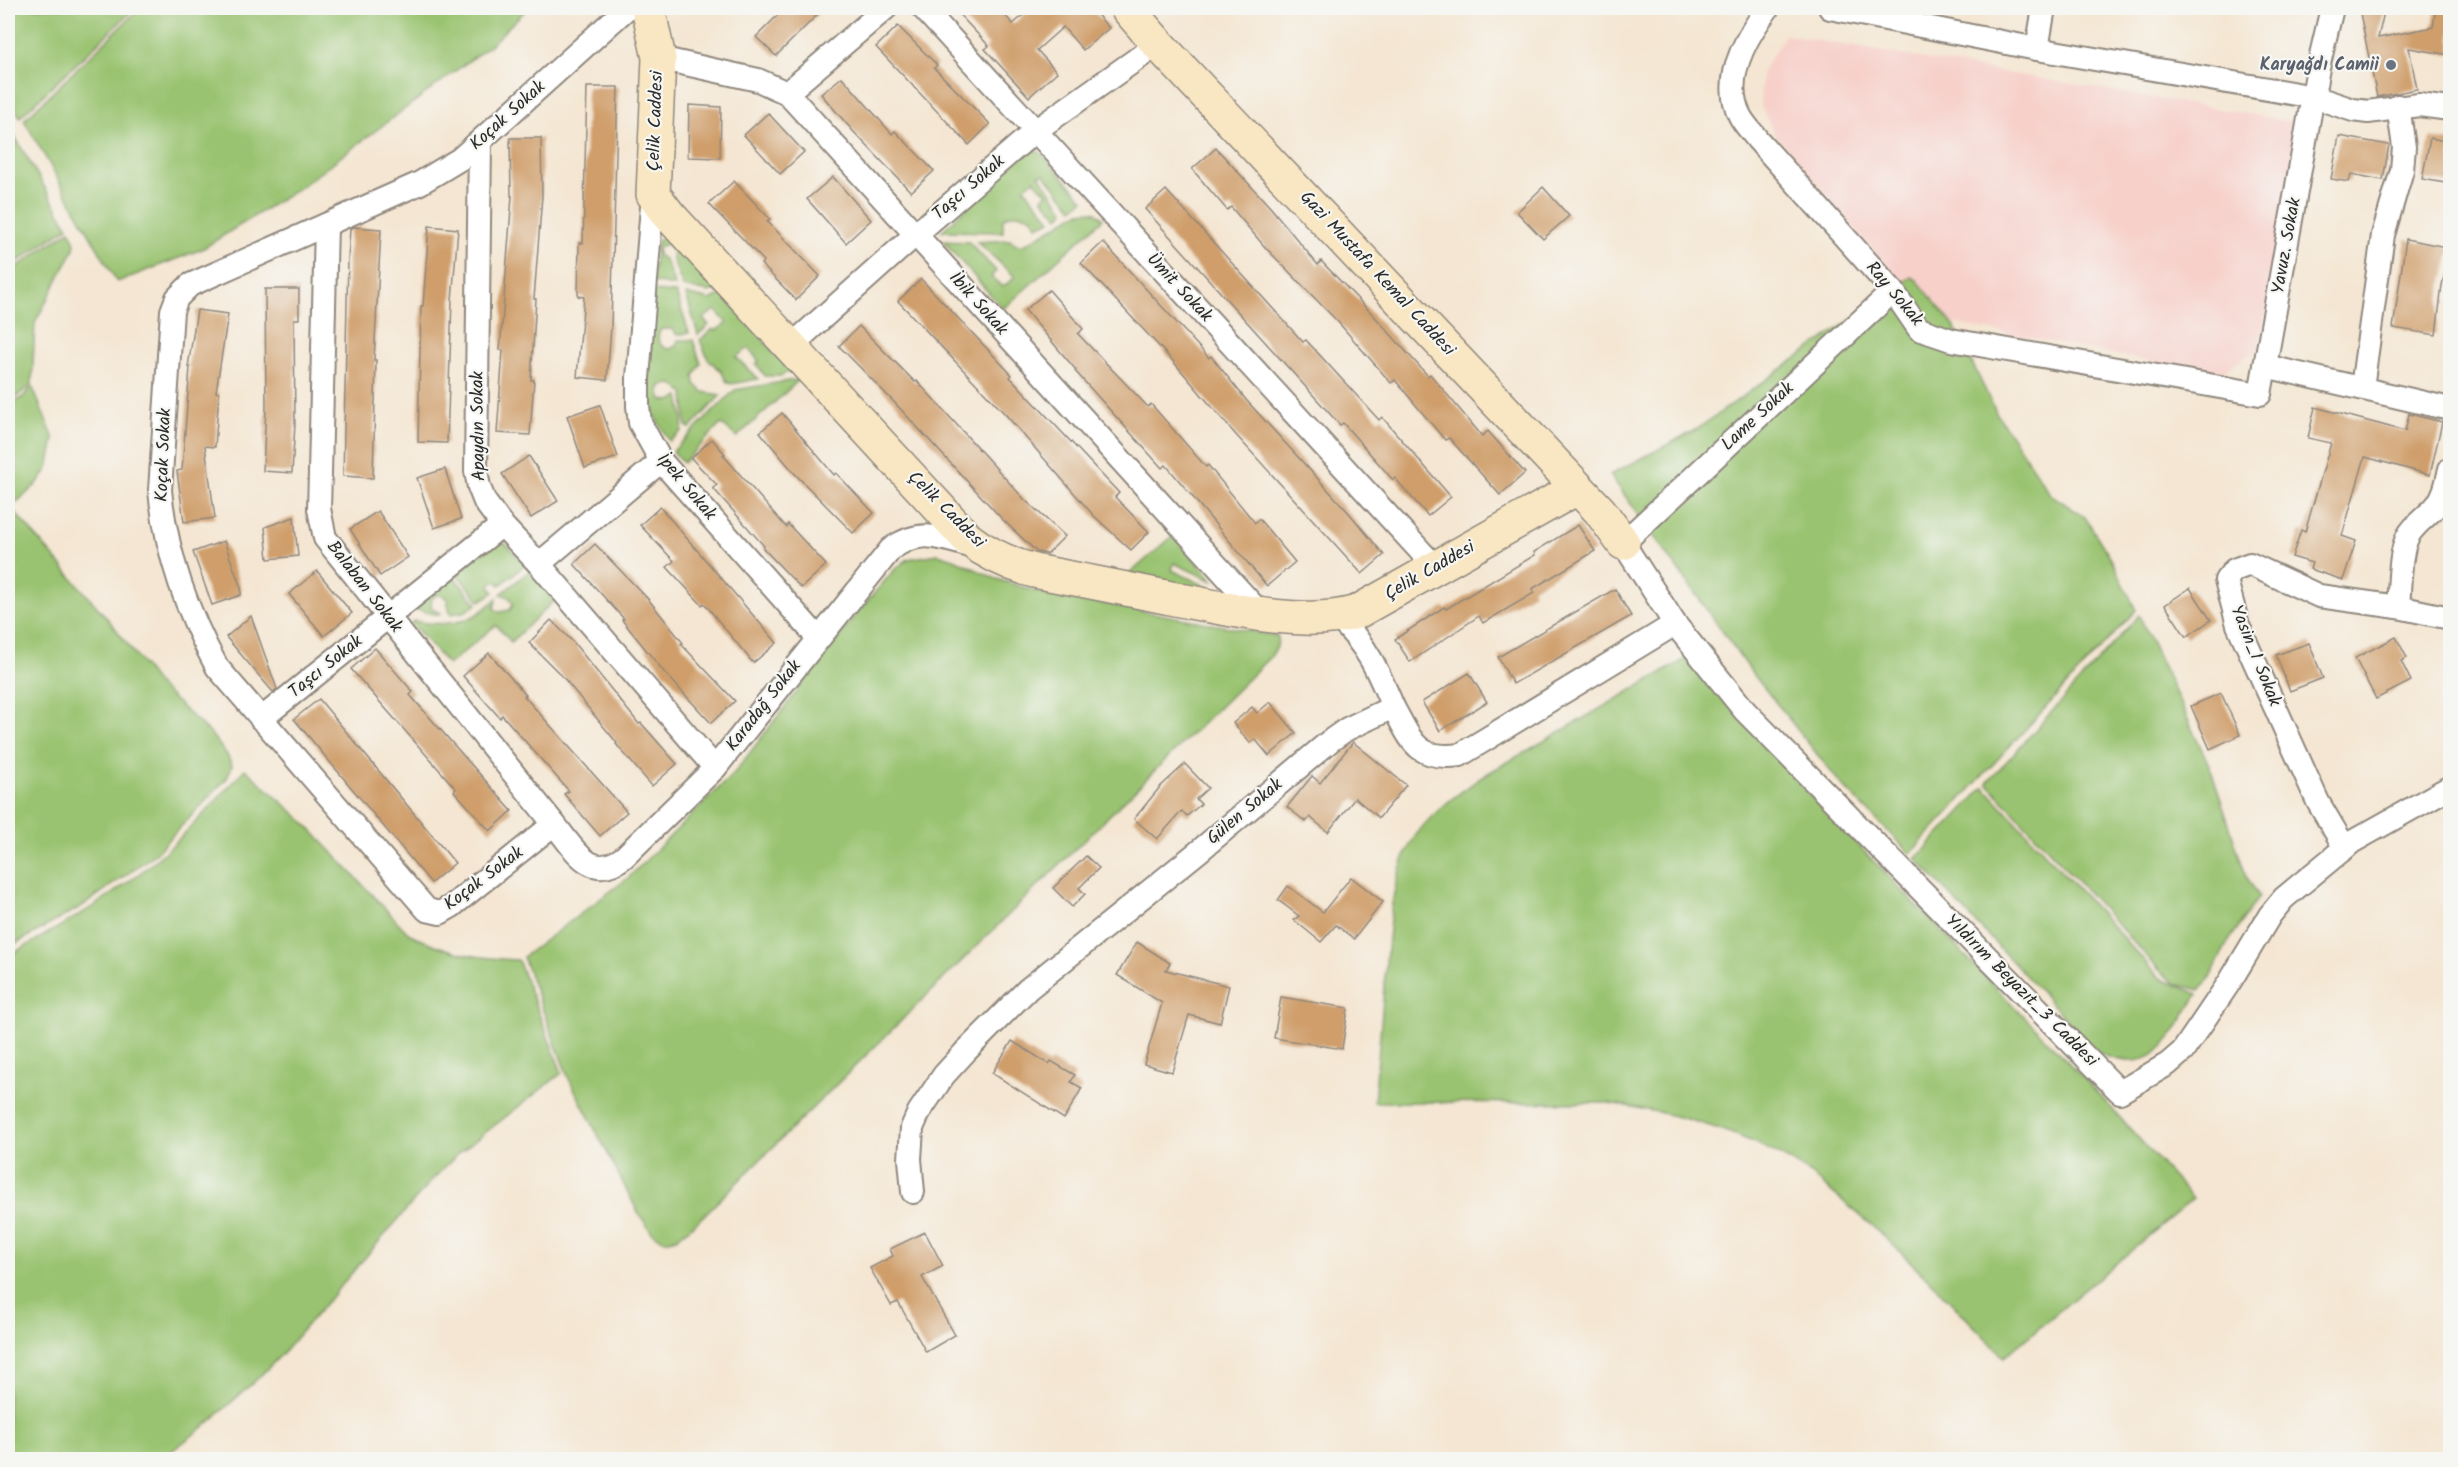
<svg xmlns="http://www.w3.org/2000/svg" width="2458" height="1467" viewBox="0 0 2458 1467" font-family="Kalam,sans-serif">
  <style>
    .built { fill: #f7d0ca }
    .green { fill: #99c36f; stroke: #62774d; stroke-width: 1.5 }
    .building { fill: #cf9e6a }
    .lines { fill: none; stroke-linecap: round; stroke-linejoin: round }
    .street-casing { stroke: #90887e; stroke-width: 26 }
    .secondary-casing { stroke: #90887e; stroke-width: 36 }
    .street { stroke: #fff; stroke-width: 22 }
    .secondary { stroke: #f9e7c3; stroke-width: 33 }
    .worship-dot { fill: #6b7280; stroke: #f6f6f2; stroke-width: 2 }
    .labels { text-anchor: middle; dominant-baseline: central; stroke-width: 4.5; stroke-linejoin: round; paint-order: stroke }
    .worship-label { font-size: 18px; font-weight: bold; fill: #5b616d; stroke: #f6f6f2; text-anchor: end }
    .street-label { font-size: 18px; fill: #2b2b2b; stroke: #f6f6f2 }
  </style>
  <rect width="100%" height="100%" fill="#f6f6f2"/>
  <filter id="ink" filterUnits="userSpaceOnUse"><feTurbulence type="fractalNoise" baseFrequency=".0167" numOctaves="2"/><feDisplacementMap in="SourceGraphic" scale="12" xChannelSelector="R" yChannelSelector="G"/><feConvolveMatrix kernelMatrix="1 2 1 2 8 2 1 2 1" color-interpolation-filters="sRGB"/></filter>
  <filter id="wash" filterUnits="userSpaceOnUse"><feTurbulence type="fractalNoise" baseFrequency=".008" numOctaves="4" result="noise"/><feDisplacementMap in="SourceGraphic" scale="24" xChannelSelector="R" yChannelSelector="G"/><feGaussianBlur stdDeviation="1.35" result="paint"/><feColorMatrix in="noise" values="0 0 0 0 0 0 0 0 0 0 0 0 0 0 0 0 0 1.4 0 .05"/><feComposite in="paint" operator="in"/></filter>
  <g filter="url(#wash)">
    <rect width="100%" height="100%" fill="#f4e6d2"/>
    <polygon class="built" points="1785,35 2300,123 2259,349 2218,374 1932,319 1775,135 1760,104 1762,72"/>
    <g class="green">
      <polygon points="8,8 135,8 20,117 8,97"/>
      <polygon points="140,8 528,8 489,46 299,188 202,249 117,282 24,120"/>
      <polygon points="8,125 68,227 8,268"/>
      <path d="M 1035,150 L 1042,154 L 1084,200 L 1073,208 L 1044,174 L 1039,175 L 1065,211 L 1059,217 L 1042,198 L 1047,193 L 1034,180 L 1024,188 L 1051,220 L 1037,226 L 1032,218 C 1022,213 1012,211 1003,219 L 1003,232 L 942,231 L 1026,151 Z"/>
      <polygon points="1090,211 1096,212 1103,219 1003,309 943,241 969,242 996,271 991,277 1003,287 1015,277 977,242 1010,240 1018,245 1024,245 1079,212"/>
      <polygon points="70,230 75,243 74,249 35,323 32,384 8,404 8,273"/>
      <polygon points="664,236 667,236 716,289 709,292 683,287 672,258 673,252 668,245 665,244 658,248 658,255 665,260 675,286 652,282 657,241"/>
      <polygon points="1911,277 1917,280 1954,326 1997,414 2050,494 2085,517 2113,562 2136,610 1910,854 1840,783 1753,674 1610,475 1697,429"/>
      <path d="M 652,291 L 676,293 L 689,333 L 677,335 L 672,329 L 661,329 C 655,338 659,348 670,349 L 676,346 L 678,340 L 693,340 L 701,364 L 694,376 L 695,384 L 703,392 L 721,395 L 690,428 L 686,426 L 684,393 L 673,384 L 662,385 L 659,390 L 662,400 L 671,401 L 679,396 L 683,418 L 682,431 L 669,441 L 654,414 L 647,393 Z"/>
      <polygon points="686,294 710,300 722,294 791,371 780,376 765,376 756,364 759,362 749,348 736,357 758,379 731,384 727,382 721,371 708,359 700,340 713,329 715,331 727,323 715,310 703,319 709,325 698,335"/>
      <polygon points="800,379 737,437 721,424 683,463 673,451 735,390"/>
      <polygon points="32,386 54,439 48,469 36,485 8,510 8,407 23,397"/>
      <polygon points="12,509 113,625 158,685 210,733 227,755 232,766 227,778 155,854 84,905 8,948 8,512"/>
      <polygon points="1173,536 1215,582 1174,563 1172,570 1214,590 1128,575"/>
      <polygon points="497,542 505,543 525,565 500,585 497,582 492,582 490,587 494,592 480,601 456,573 453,576 477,604 464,612 450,614 447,599 440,594 433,597 431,602 432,609 440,613 439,615 412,609 413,606"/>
      <polygon points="938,554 954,559 994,578 1035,591 1278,636 1277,647 1272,655 697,1222 676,1238 665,1241 653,1234 639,1214 568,1077 523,957 628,878 735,772 854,617 894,570 908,559"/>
      <path d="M 529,571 L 555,600 L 511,642 L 496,625 L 448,665 L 411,623 L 414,621 C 432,625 458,625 474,616 C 482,612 490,604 497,598 L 494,608 L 499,612 L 510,610 L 513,603 L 509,597 L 501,594 Z"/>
      <polygon points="2139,615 2210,767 2246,876 2259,896 2227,944 2210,978 2200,990 2176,984 2162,973 1987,783"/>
      <path d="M 1691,656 L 1803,788 L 2096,1091 L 2193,1199 L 2004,1357 C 1952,1304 1902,1249 1844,1202 C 1831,1192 1819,1180 1805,1170 C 1747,1132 1676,1113 1608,1103 L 1374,1102 C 1378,1059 1382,1016 1385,974 C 1389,931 1390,881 1411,843 C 1427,815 1459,793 1485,775 Z"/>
      <path d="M 245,769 L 301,819 L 408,933 C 448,953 473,958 518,960 L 562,1073 L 459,1153 L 433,1179 L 282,1354 L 253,1383 L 205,1426 L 161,1459 L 8,1459 L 8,956 C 63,925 118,895 165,852 C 193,827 219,797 245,769 Z"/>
      <path d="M 1984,787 L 2160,978 L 2198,994 C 2170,1038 2157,1079 2098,1053 L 1916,859 Z"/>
    </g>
    <g id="blocks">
      <g class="building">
        <polygon points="785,8 824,8 776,56 756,37"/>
        <polygon points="953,8 998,8 1013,24 1032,8 1091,8 1109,28 1083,50 1063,27 1037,50 1057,72 1029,97 985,49 989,46"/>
        <polygon points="2359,8 2385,8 2378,38 2433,27 2436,8 2451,8 2451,55 2409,48 2417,89 2377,97"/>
        <polygon points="898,26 937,65 934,68 990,124 969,145 876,47"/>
        <polygon points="842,77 892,134 895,131 934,171 911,192 852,130 821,94"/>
        <polygon points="587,87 618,87 611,327 607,380 577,377 584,297 578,296 579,243 583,243"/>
        <polygon points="689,105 721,107 720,158 688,157"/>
        <polygon points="768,113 804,152 780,174 744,135"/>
        <polygon points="2339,136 2389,145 2383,180 2351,174 2349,182 2331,179"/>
        <polygon points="510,138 541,138 542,196 534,299 536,299 531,380 534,380 530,435 497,433 503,350 500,350 512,196 511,196"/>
        <polygon points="2430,138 2451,142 2451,184 2422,179"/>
        <polygon points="1216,148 1271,208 1318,265 1321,261 1377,319 1428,376 1430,374 1482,436 1488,431 1525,473 1500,495 1449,438 1445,440 1395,380 1391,383 1338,322 1264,246 1231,207 1227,210 1192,169"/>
        <polygon points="833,177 871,220 846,243 807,199"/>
        <polygon points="734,181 770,219 767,221 820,276 796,300 761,264 764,261 709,204"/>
        <polygon points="1543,187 1569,216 1543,239 1517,212"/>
        <polygon points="1166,190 1303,342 1306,340 1379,420 1382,417 1451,497 1428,516 1395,478 1393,480 1343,423 1340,425 1145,209"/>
        <polygon points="429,226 458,229 452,300 447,443 418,442 421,306 423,306"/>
        <polygon points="353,227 381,229 374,360 376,360 373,478 343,476 348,259 350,229"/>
        <polygon points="2406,239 2451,248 2442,285 2436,335 2393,328"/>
        <polygon points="1103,242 1209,358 1211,356 1247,401 1350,514 1384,555 1362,574 1235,434 1172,360 1081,263"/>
        <polygon points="921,279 1012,375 1010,377 1119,493 1115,497 1149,532 1131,550 1094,516 1006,415 898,301"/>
        <polygon points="265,289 299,289 299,319 294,319 295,424 292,473 263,471 266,407"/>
        <polygon points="1049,290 1083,329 1078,334 1148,407 1151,404 1206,467 1208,465 1255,523 1259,519 1295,562 1267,586 1166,465 1162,468 1075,371 1076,370 1025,310"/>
        <polygon points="197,310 228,314 216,392 219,393 215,447 205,446 215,518 184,522 177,471 182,470 190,367 188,367"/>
        <polygon points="859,326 915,382 917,381 1025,500 1065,536 1047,554 1037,552 1003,520 894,402 839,346"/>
        <polygon points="600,405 618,457 585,468 567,416"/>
        <polygon points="2315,407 2405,431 2409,414 2442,422 2430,475 2365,457 2342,536 2356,541 2343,580 2310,569 2312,563 2292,557 2301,530 2305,532 2331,443 2308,438"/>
        <polygon points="782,413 834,475 836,473 874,513 853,533 796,475 760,432"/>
        <polygon points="712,439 725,454 723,455 786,527 788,524 826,565 801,588 763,548 764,546 713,488 717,485 691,458"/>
        <polygon points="529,456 558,501 531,518 502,474"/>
        <polygon points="445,469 461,519 434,528 417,478"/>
        <polygon points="660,507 777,643 753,663 704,603 702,605 667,567 674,561 640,525"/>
        <polygon points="378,511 408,557 380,576 350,529"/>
        <polygon points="294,517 298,556 268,559 265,527"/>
        <polygon points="1578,525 1595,551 1532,589 1534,593 1483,623 1479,616 1410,662 1395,639 1444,607 1446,609 1535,555 1534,552"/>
        <polygon points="224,541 241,588 241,595 212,605 193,552"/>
        <polygon points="595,544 648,599 683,643 681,644 735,701 711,723 664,672 622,620 624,619 574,564"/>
        <polygon points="317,571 352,613 324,636 289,594"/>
        <polygon points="2190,588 2211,620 2186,637 2165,605"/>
        <polygon points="1615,589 1631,616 1513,684 1498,657"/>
        <polygon points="251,616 277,689 273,692 226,637"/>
        <polygon points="551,620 574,643 639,724 641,723 677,764 652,786 616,744 617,743 563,677 529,643"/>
        <polygon points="2396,637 2407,658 2401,661 2411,681 2376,699 2355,658"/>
        <polygon points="2309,643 2323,678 2290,691 2276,655"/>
        <polygon points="375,648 413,692 410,695 512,811 490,831 454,791 456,789 351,669"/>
        <polygon points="489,653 526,695 524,696 627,812 600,836 564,794 569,791 502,715 500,718 463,676"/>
        <polygon points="1469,673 1487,702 1440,731 1422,702"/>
        <polygon points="2221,693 2240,735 2210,749 2191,706"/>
        <polygon points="319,699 455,863 431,883 294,719"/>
        <polygon points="1270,702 1296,733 1269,756 1255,739 1250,743 1233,723 1252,707 1257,713"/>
        <polygon points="1353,742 1406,785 1379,818 1355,798 1328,832 1310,817 1306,822 1287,807 1312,776 1320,783"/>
        <polygon points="1185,764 1208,788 1196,799 1201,804 1187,816 1182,811 1157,839 1134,819 1160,787"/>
        <polygon points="1086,856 1099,868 1079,888 1085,894 1072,907 1053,888"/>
        <polygon points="1351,877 1383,902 1354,939 1336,925 1321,942 1294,920 1299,916 1278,900 1288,886 1323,912"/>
        <polygon points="1137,942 1170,963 1166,970 1229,986 1220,1023 1189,1015 1172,1072 1144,1064 1162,1003 1117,975"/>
        <polygon points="1281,997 1348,1008 1342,1049 1274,1038"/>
        <polygon points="1012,1041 1049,1064 1051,1061 1075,1075 1071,1082 1082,1088 1064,1119 992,1073"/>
        <polygon points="925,1232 943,1266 922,1277 955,1335 926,1352 898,1302 891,1305 870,1268 893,1256 890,1249"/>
      </g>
    </g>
  </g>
  <g filter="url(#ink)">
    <use href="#blocks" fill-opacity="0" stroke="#90887e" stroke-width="1.5"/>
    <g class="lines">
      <g class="street-casing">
        <g id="street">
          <polyline points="923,8 1436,568"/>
          <path d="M 1768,8 C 1746,37 1721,79 1740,116 C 1744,124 1752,132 1757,139 L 1893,291 L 1919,329 L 1951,340 L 2260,394 L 2318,68 L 2332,8"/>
          <polyline points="1830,8 2037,49 2314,97 2353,110 2368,112 2419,105 2450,109"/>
          <polyline points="2037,49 2044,8"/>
          <polyline points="659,58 758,80 787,93 1260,613"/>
          <polyline points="787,93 886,8"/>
          <polyline points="480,142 476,471 479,487 485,502 502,525 539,564 715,768"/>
          <polyline points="653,194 638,378 638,406 640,423 661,461 818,638"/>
          <path d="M 326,225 L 320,473 L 319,509 L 325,538 L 554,824 C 574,848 590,883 624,857 L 715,768 L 891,549 C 921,527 941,538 973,547"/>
          <polyline points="1893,291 1623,543 1675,624 1745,711 2120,1092 2168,1064 2183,1051 2229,983 2270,915 2284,898 2352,842 2450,787"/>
          <polyline points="791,346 915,235 1035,131 1158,44"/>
          <polyline points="2265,366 2450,409"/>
          <polyline points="2362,388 2383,235 2402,170 2404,147 2398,106"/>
          <polyline points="539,564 661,461"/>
          <path d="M 2398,607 C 2400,587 2399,553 2408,536 C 2415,523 2428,516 2437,505 C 2445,494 2447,482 2450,469"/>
          <path d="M 1338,618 C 1367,645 1378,671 1393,707"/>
          <polyline points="261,719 502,525"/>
          <path d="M 554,824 L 452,906 L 440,913 L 427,910 L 217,667 C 187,612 166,553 160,490 L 172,311 L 177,298 L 190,285 L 420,183 L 460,159 L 627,8"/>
          <polyline points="2345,848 2318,802 2238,625 2226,580 2234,570 2250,564 2319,596 2398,607 2450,618"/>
          <path d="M 913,1192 L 910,1159 L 912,1128 L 919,1112 L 944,1075 L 966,1051 L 1028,989 L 1198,852 L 1330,741 L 1347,729 L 1393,707 C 1412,741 1416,761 1460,755 L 1675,624"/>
        </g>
      </g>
      <g class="secondary-casing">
        <g id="secondary">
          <path d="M 648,8 L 659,58 L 653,194 L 669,215 L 968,539 C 989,555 1009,564 1034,571 C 1081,580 1128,589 1175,599 C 1227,609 1306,628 1357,612 L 1577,488"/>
          <polyline points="1127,8 1158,44 1600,511 1623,543"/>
        </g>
      </g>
      <use href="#street" class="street"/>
      <use href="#secondary" class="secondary"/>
    </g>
  </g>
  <circle class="worship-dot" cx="2391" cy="65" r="6"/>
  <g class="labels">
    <g class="worship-label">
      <text x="2379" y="65">Karyağdı Camii</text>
    </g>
    <g class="street-label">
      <text transform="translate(508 116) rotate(-42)">Koçak Sokak</text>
      <text transform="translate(656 121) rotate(-88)">Çelik Caddesi</text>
      <text transform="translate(969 188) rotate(-41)">Taşcı Sokak</text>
      <text transform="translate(2287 246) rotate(-80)">Yavuz. Sokak</text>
      <text transform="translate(1377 274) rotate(47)">Gazi Mustafa Kemal Caddesi</text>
      <text transform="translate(1179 288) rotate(47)">Ümit Sokak</text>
      <text transform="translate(1894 294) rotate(50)">Ray Sokak</text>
      <text transform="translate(978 304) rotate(48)">İbik Sokak</text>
      <text transform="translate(1758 417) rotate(-43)">Lame Sokak</text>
      <text transform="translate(479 426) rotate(-91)">Apaydın Sokak</text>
      <text transform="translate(164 455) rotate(-88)">Koçak Sokak</text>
      <text transform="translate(686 487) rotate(50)">İpek Sokak</text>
      <text transform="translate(946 510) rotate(45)">Çelik Caddesi</text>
      <text transform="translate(1430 571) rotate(-30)">Çelik Caddesi</text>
      <text transform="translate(364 587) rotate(52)">Balaban Sokak</text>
      <text transform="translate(2255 656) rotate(68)">Yasin_1 Sokak</text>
      <text transform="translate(326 667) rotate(-39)">Taşcı Sokak</text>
      <text transform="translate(764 706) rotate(-52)">Karadağ Sokak</text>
      <text transform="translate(1245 812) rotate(-40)">Gülen Sokak</text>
      <text transform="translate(484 879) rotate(-37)">Koçak Sokak</text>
      <text transform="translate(2021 991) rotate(45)">Yıldırım Beyazıt_3 Caddesi</text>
    </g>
  </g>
  <rect width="2458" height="1467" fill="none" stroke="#f6f6f2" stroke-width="30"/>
</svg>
